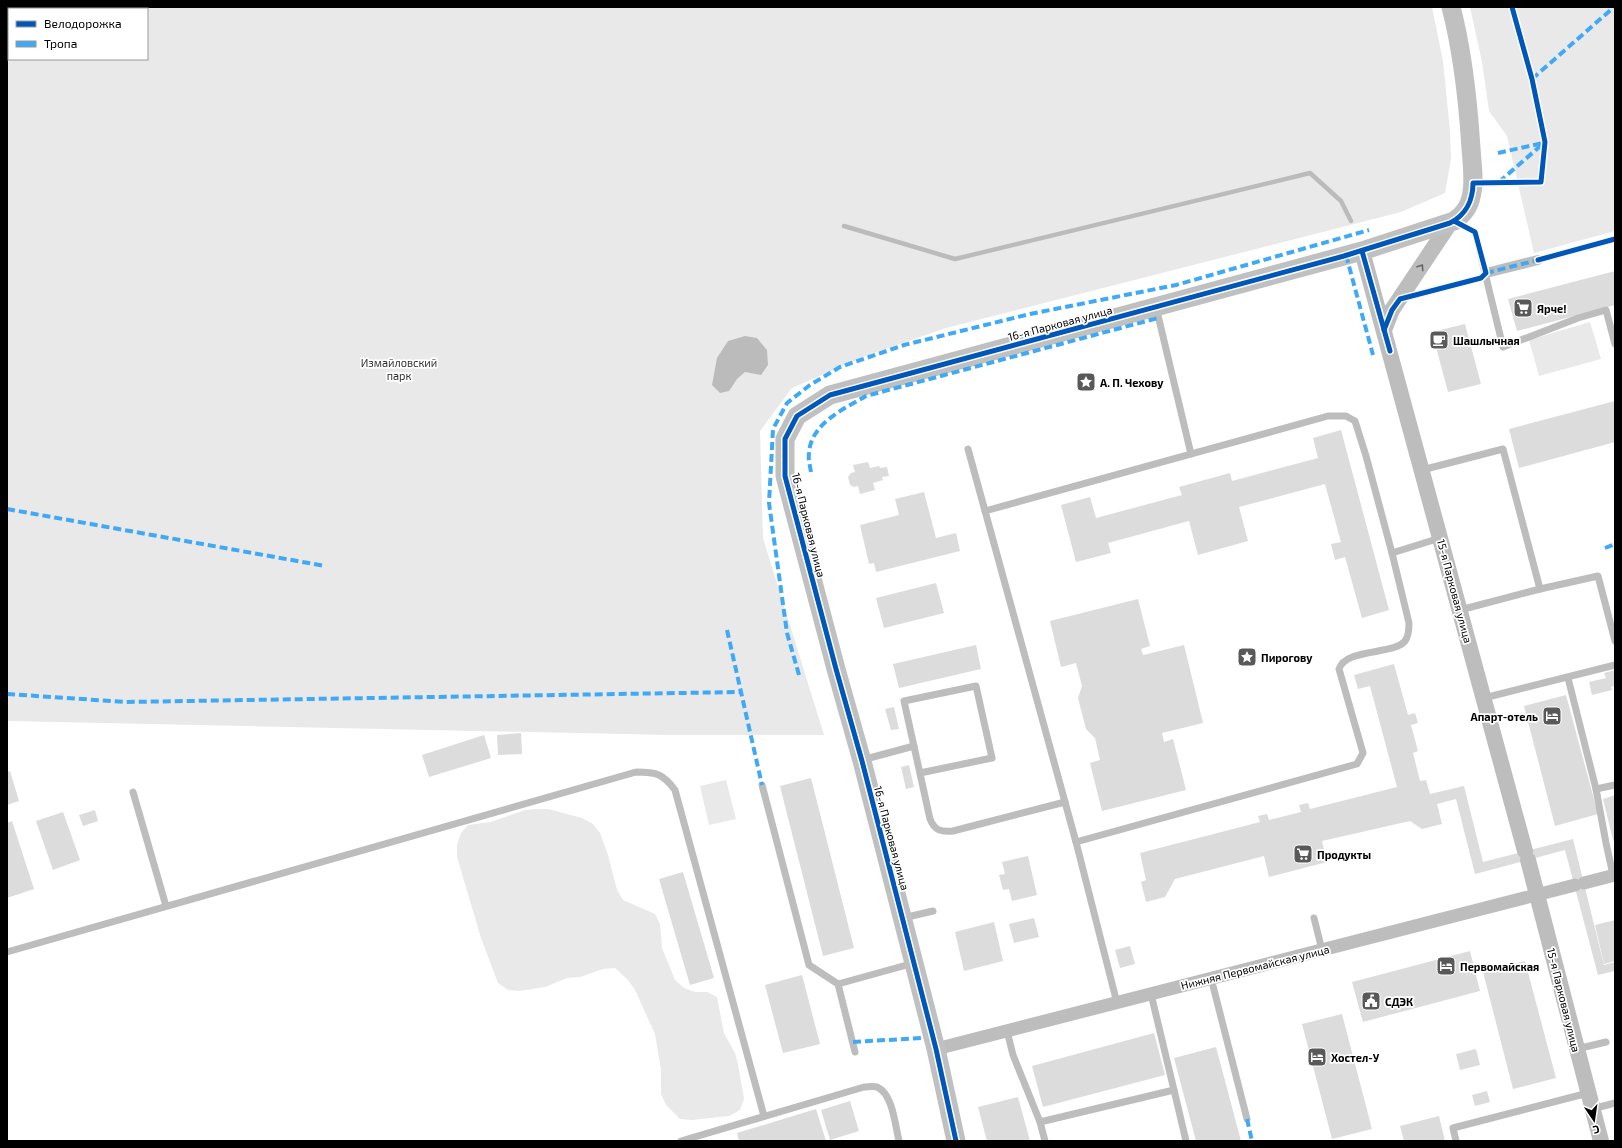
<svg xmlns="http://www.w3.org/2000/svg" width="1622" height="1148" viewBox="0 0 1622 1148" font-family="'Exo 2',sans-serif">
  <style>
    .green { fill: #e9e9e9; fill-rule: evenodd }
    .water { fill: #bbb }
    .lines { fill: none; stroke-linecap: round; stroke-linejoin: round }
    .stream { stroke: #bbb; stroke-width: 4.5 }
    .building { fill: #dcdcdc }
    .service { stroke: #bdbdbd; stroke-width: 7 }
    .pedestrian { stroke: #bdbdbd; stroke-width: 10 }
    .minor { stroke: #bdbdbd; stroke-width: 13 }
    .tertiary { stroke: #bdbdbd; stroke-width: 16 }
    .secondary { stroke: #c0c0c0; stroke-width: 19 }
    .quiet { stroke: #3fa9f5; stroke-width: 4; stroke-dasharray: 8 4; stroke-linecap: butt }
    .cycleway-casing { stroke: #fff; stroke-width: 8 }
    .cycleway { stroke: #0057b8; stroke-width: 5 }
    .oneway { stroke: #686868 }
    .labels { text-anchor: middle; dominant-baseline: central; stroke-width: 3.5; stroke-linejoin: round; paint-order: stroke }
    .poi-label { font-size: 11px; font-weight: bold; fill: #000; stroke: #fff; text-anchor: start }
    .street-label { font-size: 11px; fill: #000; stroke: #fff }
    .park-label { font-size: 11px; fill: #2e2e2e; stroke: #fff }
  </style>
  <rect width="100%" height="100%" fill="#fff"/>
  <g class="green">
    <path d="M 7,7 L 1432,7 L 1443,61 L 1450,131 L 1451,159 L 1445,193 L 1401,212 L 946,328 L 868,355 L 792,388 L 760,431 L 763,538 L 824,735 L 669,735 L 7,721 ZM 9,9 L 147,9 L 147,59 L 9,59 Z"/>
    <polygon points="1470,7 1615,7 1615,231 1534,253 1507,136 1489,111 1482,62"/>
    <polygon points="1590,322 1601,359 1539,376 1529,340"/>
    <polygon points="726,780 736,819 709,825 700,786"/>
    <polygon points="537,809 548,809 582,818 593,824 600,833 608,855 617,890 623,900 655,914 660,924 662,948 675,980 684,988 695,992 707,992 717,997 724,1033 735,1053 738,1064 744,1099 740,1110 729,1116 692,1120 680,1119 666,1105 661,1094 661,1070 655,1034 635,990 628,980 615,968 603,969 580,977 567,978 545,987 519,991 508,990 498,983 481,938 457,857 457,845 461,833 468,825 491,822 525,810"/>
  </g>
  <polygon class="water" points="745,336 757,338 767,350 768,365 761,375 745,372 737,379 729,391 720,393 712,385 717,358 728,341"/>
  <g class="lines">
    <polyline class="stream" points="844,226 955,259 1310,173 1341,201 1351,221"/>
  </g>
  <g class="building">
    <polygon points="1615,271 1615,305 1517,331 1508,299"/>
    <polygon points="1465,324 1481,384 1448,392 1432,332"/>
    <polygon points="1615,401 1615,442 1519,468 1509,429"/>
    <polygon points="1341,430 1389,610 1362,618 1345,557 1335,560 1331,544 1341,542 1325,484 1239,507 1248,541 1198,555 1189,521 1108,543 1111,553 1076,562 1061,505 1090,497 1096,518 1182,495 1179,487 1230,473 1232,481 1318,458 1313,438"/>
    <polygon points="868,462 870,468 879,466 880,468 887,467 889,476 882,477 883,480 873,483 875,490 860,494 858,486 854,487 850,485 848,477 851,473 855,472 853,465"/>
    <polygon points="924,492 936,538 956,533 960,551 876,572 874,563 869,564 860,525 899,515 895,499"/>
    <polygon points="936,583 944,613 884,628 876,598"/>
    <polygon points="1138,599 1150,646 1141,649 1143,655 1184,645 1203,723 1162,733 1164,742 1173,739 1186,790 1102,811 1090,763 1100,760 1095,738 1086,729 1078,698 1082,686 1076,663 1061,667 1050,621"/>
    <polygon points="976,645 981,669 899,688 893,664"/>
    <polygon points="1394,664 1408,715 1415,713 1418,723 1411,725 1418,751 1413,753 1420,781 1426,780 1430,794 1464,786 1483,862 1573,839 1604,965 1615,962 1615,971 1598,975 1565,850 1475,874 1456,799 1437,804 1442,824 1422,829 1410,821 1322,841 1327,862 1269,877 1264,856 1175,879 1165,897 1146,902 1141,882 1146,880 1140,853 1260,822 1258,816 1267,814 1269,820 1301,812 1299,805 1308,803 1310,809 1397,787 1370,686 1358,689 1354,675"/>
    <polygon points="1615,670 1615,685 1611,687 1612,690 1592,695 1589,682 1606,678 1604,673"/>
    <polygon points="1566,695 1598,814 1555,826 1524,706"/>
    <polygon points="894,707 899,729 891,730 885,709"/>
    <polygon points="521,733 522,754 498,755 497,735"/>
    <polygon points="484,735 491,758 429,777 422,755"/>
    <polygon points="909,765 914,787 906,789 901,767"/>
    <polygon points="10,771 19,801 7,805 7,772"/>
    <polygon points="811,778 854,948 823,956 780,786"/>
    <polygon points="1615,795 1615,840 1613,840 1603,799"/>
    <polygon points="95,810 98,821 83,826 79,815"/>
    <polygon points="63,812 80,860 53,870 36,821"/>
    <polygon points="12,821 34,889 7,898 7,823"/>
    <polygon points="1028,856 1037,895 1012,901 1009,889 1003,890 999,875 1005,874 1002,862"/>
    <polygon points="683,872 714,978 690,985 659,879"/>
    <polygon points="1034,918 1039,937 1014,943 1009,924"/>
    <polygon points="1615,920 1615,961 1604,964 1595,925"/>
    <polygon points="994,922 1003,961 964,971 955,932"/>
    <polygon points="1130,946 1135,964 1120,968 1115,950"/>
    <polygon points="1470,951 1480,991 1363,1022 1352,982"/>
    <polygon points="1525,961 1556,1078 1513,1089 1483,972"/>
    <polygon points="802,975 820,1044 783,1053 765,985"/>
    <polygon points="1342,1014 1372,1129 1332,1139 1302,1024"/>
    <polygon points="1154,1033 1165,1075 1043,1107 1032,1066"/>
    <polygon points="1216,1047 1241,1141 1196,1141 1174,1058"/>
    <polygon points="1476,1049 1480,1065 1460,1070 1456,1054"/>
    <polygon points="1487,1091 1490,1102 1475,1106 1472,1095"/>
    <polygon points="1018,1097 1030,1141 987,1141 978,1107"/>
    <polygon points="850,1101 859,1131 830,1140 821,1110"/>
    <polygon points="816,1109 826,1141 739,1141 737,1133"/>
    <polygon points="1439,1116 1445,1141 1404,1141 1400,1126"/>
  </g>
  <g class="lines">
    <g class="service">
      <polyline points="1455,221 1475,232 1503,347 1578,318 1606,310 1615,344"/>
      <polyline points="1403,298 1481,278 1486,273"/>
      <polyline points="1156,307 1191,454"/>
      <polyline points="968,449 1076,842"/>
      <polyline points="1422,470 1503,449 1540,589 1460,610"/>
      <polyline points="985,511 1328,416 1346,416 1355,421 1366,456 1392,553"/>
      <polyline points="1540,589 1598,576 1615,641"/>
      <polyline points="1568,678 1596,789 1606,843 1613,875"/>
      <polyline points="1484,698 1615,665"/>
      <polyline points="862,760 914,746"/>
      <path d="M 920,773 L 992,758 L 976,686 L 904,701 L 930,819 C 935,831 941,832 953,831 L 1065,802"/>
      <polyline points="762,785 809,965 838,984"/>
      <polyline points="1596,789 1615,785"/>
      <polyline points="133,792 166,906"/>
      <polyline points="903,918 933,911"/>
      <polyline points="1314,918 1322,950"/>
      <path d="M 7,952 L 636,772 C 657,772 663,774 675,790 L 764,1116"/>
      <polyline points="1211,978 1247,1119"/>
      <path d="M 1117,1003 L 1076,842 L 1357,764 L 1363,753 L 1339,669 C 1346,648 1394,655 1405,641 C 1409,636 1409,629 1409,623 L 1392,553 L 1440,538"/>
      <polyline points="1007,1031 1013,1055 1040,1122 1174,1090 1151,994"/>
      <polyline points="1577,1049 1606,1042"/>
      <polyline points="855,1052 838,984 914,963"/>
      <polyline points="1174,1090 1186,1141"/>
      <polyline points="1592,1109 1615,1103"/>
      <polyline points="1040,1122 1045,1141"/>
      <path d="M 681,1141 L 864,1087 C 868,1087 873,1086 877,1087 C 893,1094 895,1125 899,1141"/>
      <polyline points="1456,1141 1453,1128 1588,1093"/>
    </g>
    <polyline class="pedestrian" points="1486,273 1538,260"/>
    <g class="minor">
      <polyline points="1584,883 1615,875"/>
      <polyline points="936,1049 1575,885"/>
    </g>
    <g class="tertiary">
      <polyline points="1362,251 1525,851"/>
      <polyline points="1384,330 1392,310 1450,223"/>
      <polyline points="1528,860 1601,1141"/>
    </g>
    <path class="secondary" d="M 956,1141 L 936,1049 L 862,761 L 836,669 L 785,476 L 785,439 L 797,416 L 830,395 L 1362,251 L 1454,221 C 1463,215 1469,207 1471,197 C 1475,182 1472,164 1471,148 C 1468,101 1463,53 1451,7"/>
    <g class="quiet">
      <polyline points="1532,79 1614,7"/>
      <polyline points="1498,153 1543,143"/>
      <polyline points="1499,182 1545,142"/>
      <polyline points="1346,255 1373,355"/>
      <polyline points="1486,273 1538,260"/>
      <path d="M 811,472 C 810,466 808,459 809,453 C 811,423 844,409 866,396 L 1158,318"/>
      <polyline points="7,509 325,566"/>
      <polyline points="1605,548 1615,544"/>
      <polyline points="727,630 762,785"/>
      <polyline points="799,675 787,633 769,503 773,429 787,403 810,385 840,367 904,345 1030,314 1176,285 1369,230"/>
      <polyline points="7,694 126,702 741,692"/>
      <polyline points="853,1042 921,1038"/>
      <polyline points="1247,1119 1252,1141"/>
    </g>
    <g class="cycleway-casing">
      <g id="cycleway">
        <polyline points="1362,251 1390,351"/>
        <polyline points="1538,260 1615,239"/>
        <polyline points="1384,330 1392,310 1400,299 1481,278 1486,273 1475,232 1454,221"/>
        <path d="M 956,1141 L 936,1049 L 862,761 L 836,669 L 785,476 L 785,439 L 797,416 L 830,395 L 1344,256 L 1450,223 C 1466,215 1473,200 1473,183 L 1541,182 L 1545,142 L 1532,79 L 1512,7"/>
      </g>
    </g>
    <use href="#cycleway" class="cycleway"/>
  </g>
  <defs><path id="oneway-chevron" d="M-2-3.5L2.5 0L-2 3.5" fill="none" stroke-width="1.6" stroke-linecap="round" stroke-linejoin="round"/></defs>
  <use class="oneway" href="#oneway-chevron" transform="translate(1421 267) rotate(-56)"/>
  <defs>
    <g id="supermarket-square" transform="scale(1)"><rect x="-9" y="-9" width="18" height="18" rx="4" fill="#595959" stroke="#fff"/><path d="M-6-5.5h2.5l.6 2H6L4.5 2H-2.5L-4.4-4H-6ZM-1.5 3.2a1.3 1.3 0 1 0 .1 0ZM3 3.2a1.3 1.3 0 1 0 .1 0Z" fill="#fff"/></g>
    <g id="cafe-square" transform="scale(1)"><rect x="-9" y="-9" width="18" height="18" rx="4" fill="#595959" stroke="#fff"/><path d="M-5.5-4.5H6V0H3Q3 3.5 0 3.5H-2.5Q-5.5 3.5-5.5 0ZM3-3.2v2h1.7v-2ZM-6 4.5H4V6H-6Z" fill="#fff"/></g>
    <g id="sight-square" transform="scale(1)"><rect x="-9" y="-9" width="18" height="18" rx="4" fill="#595959" stroke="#fff"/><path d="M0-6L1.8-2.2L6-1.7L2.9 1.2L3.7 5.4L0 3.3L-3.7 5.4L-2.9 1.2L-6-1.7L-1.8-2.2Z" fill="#fff"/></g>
    <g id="hotel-square" transform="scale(1)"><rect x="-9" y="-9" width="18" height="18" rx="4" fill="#595959" stroke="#fff"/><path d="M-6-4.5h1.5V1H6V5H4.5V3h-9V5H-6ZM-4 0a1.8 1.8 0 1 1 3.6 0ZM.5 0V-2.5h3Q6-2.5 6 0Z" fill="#fff"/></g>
    <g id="civic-square" transform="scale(1)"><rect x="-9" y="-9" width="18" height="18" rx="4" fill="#595959" stroke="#fff"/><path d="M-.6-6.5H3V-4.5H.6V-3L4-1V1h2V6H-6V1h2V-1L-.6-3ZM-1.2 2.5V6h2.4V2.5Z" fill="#fff"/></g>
  </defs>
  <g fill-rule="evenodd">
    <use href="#supermarket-square" x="1523" y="308"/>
    <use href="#cafe-square" x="1439" y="340"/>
    <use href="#sight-square" x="1086" y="382"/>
    <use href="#sight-square" x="1247" y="657"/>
    <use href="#hotel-square" x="1552" y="716"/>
    <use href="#supermarket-square" x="1303" y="854"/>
    <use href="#hotel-square" x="1446" y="966"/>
    <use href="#civic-square" x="1371" y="1001"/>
    <use href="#hotel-square" x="1317" y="1057"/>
  </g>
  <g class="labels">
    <g class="poi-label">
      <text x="1537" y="308">Ярче!</text>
      <text x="1453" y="340">Шашлычная</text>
      <text x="1100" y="382">А. П. Чехову</text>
      <text x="1261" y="657">Пирогову</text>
      <text x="1538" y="716" text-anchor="end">Апарт-отель</text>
      <text x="1317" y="854">Продукты</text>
      <text x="1460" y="966">Первомайская</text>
      <text x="1385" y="1001">СДЭК</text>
      <text x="1331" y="1057">Хостел-У</text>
    </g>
    <g class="street-label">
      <text transform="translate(1060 323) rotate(-15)">16-я Парковая улица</text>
      <text transform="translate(809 525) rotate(76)">16-я Парковая улица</text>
      <text transform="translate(1455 591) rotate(75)">15-я Парковая улица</text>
      <text transform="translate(892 838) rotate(75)">16-я Парковая улица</text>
      <text transform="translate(1255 967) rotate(-14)">Нижняя Первомайская улица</text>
      <text transform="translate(1564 1000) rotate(76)">15-я Парковая улица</text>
    </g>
    <g class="park-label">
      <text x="399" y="362">Измайловский<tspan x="399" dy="13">парк</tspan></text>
    </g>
  </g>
  <rect width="1622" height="1148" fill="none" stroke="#000000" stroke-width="16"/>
  <rect x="8" y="8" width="140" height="52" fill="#ffffff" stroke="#999999"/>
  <rect x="16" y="21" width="20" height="6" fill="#0057b8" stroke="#999999"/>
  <text x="44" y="28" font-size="12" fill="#000000">Велодорожка</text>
  <rect x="16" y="41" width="20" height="6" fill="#3fa9f5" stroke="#999999"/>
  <text x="44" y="48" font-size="12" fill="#000000">Тропа</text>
  <g transform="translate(1594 1120) rotate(167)" stroke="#ffffff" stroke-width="3" paint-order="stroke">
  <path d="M0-3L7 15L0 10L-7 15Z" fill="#000000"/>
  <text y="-6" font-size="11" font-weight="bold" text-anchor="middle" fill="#000000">С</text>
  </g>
</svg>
